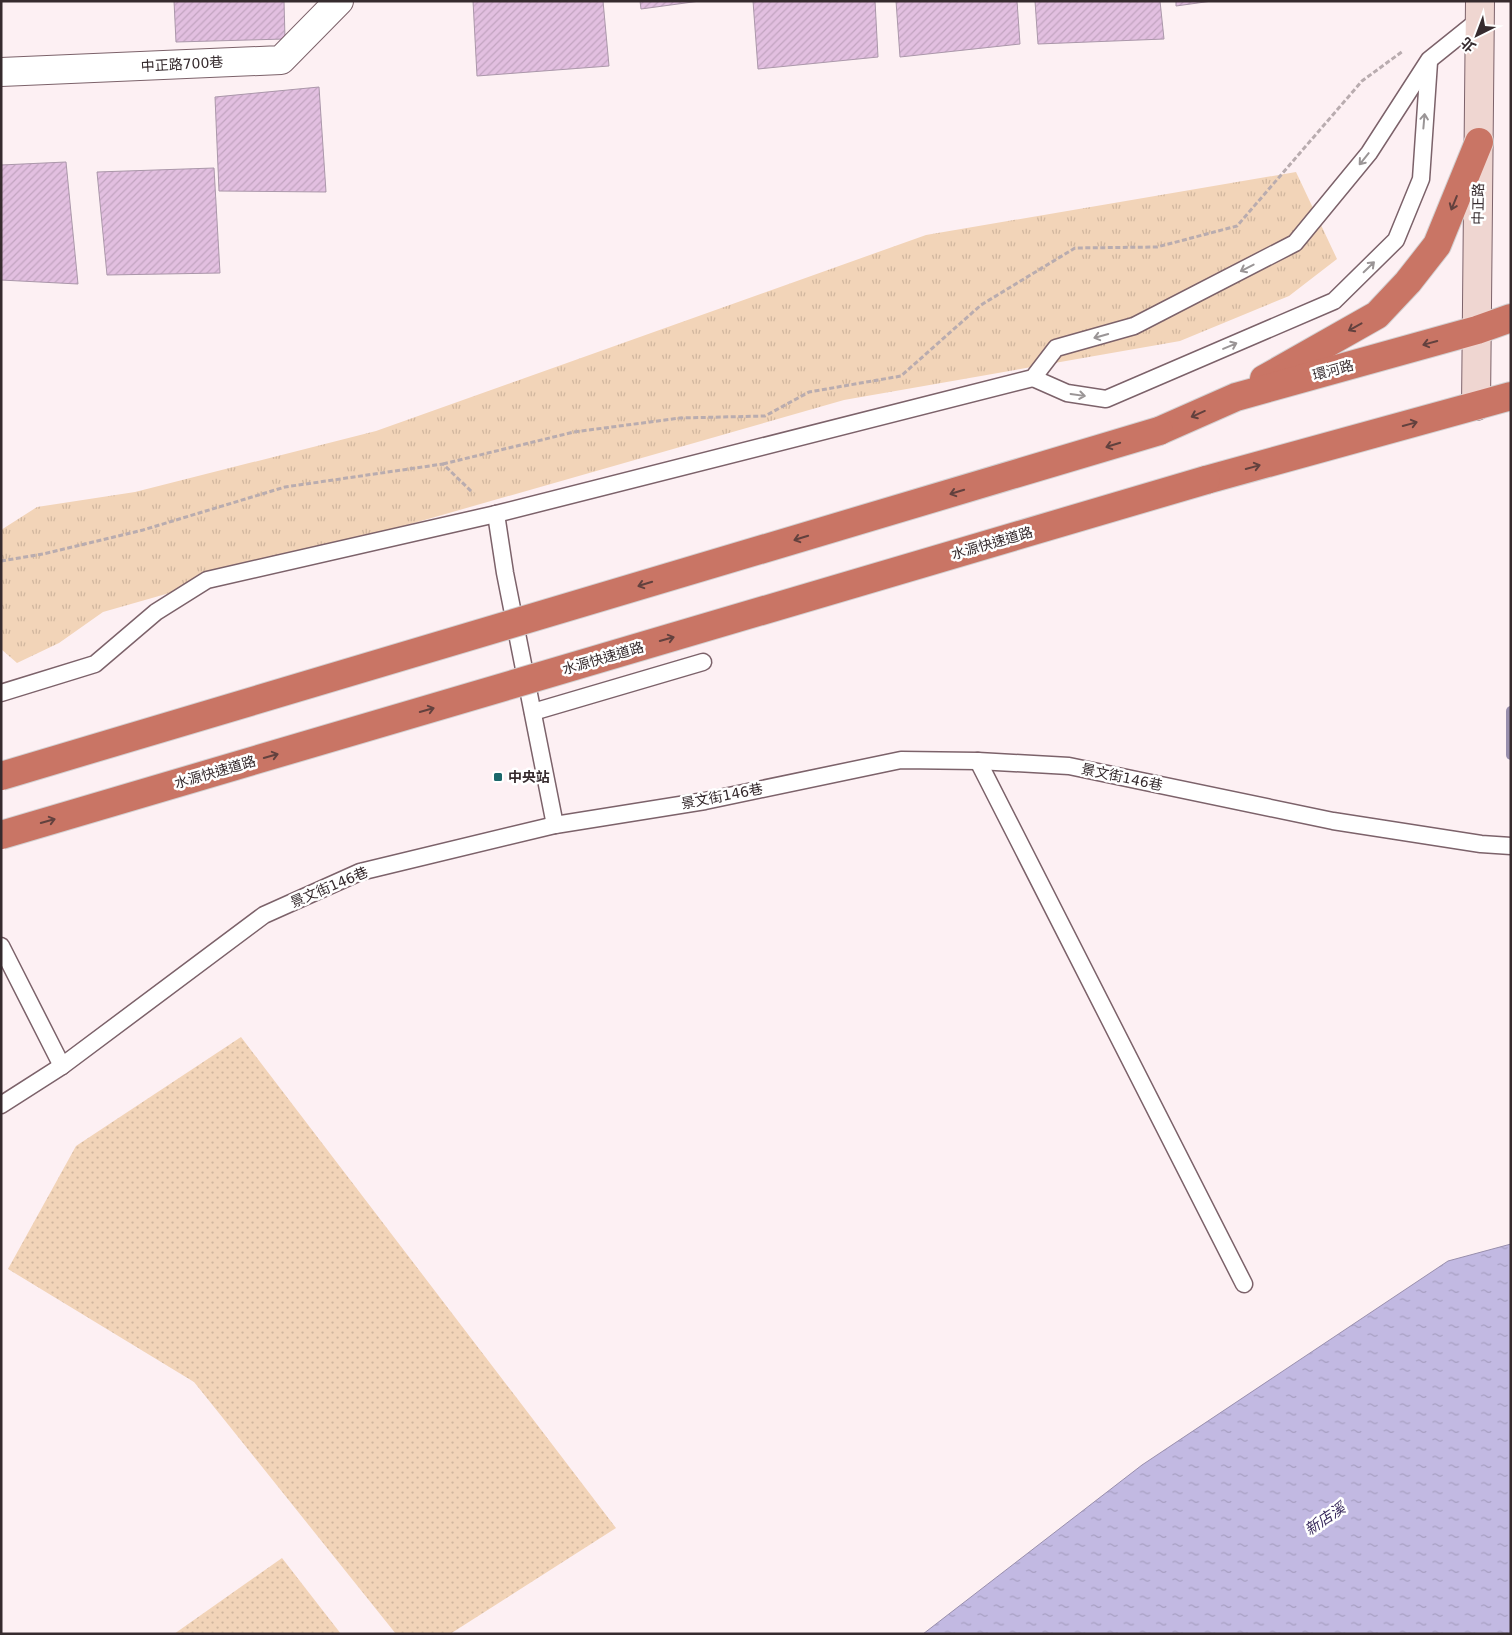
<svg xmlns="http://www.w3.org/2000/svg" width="1512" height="1635" viewBox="0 0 1512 1635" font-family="'DejaVu Sans','Noto Sans TC',sans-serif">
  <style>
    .grass { fill: url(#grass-dots) }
    .park { fill: url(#park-tufts) }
    .water { fill: url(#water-ripples); stroke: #988eac }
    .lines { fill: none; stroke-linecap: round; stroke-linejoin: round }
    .stream { stroke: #988eac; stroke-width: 10 }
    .building { fill: url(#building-hatch); stroke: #ab97aa }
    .lane-casing { stroke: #7c626a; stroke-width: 19 }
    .street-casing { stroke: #7c626a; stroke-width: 30 }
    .secondary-casing { stroke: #7c626a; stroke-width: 30 }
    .highway-casing { stroke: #d3d0d1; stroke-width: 30 }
    .path { stroke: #b9acaf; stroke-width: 3; stroke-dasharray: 5 2.5; stroke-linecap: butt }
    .lane { stroke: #fff; stroke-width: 16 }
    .street { stroke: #fff; stroke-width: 28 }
    .secondary { stroke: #efd6d1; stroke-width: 28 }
    .highway { stroke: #c97565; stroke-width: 28 }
    .highway-bridge-casing { stroke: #d3d0d1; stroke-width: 30; stroke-linecap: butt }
    .highway-bridge { stroke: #c97565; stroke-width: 28 }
    .oneway { stroke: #9a9596 }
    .oneway2 { stroke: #62413e }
    .poi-dot { fill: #1b686b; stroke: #fff; stroke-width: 2 }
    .labels { text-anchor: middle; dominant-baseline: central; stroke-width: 5; stroke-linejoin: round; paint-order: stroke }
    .street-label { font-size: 14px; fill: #362b2e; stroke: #fff }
    .poi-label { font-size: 14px; font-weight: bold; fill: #362b2e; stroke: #fff; text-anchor: start }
    .water-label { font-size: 15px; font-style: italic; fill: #392a5d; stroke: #fff }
  </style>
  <defs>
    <pattern id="grass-dots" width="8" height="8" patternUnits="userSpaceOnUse" patternTransform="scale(1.25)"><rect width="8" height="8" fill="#f2d4b8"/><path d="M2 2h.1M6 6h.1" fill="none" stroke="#d0b69e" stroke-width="1.8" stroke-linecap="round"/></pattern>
    <pattern id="park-tufts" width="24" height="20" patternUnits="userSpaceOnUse" patternTransform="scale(1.25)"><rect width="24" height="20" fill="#f2d4b8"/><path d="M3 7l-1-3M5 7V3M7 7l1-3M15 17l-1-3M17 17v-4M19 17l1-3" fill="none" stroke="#d0b69e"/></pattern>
    <pattern id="water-ripples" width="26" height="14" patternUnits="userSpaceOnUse" patternTransform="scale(1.25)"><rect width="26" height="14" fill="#c2b9e2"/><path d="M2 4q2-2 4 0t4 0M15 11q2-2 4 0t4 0" fill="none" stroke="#a79fc2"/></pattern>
    <pattern id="building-hatch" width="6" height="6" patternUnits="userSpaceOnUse" patternTransform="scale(1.25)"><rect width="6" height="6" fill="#e2bfe0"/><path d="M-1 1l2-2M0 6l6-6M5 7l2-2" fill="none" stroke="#c2a4c0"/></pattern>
  </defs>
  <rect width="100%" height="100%" fill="#fdf0f3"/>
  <g class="grass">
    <polygon points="241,1037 616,1528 450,1634 396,1634 194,1382 8,1269 76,1146"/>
    <polygon points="282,1558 341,1634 174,1634"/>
  </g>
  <polygon class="park" points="1296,172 1337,259 1289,296 1180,341 844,400 103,612 59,643 17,663 1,649 1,530 37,507 135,492 376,431 926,235"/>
  <polygon class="water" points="1511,1244 1511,1634 923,1634 1142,1465 1448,1261"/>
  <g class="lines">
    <polyline class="stream" points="1511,711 1511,755"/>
  </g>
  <g class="building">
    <polygon points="174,1 284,1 285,39 176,42"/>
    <polygon points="473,1 603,1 609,66 477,76"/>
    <polygon points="640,1 700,1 641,9"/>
    <polygon points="753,1 875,1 878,57 758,69"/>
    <polygon points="896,1 1017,1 1020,44 900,57"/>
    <polygon points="1035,1 1160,1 1164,39 1038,44"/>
    <polygon points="1176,1 1212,1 1176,6"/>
    <polygon points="319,87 326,192 219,191 215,97"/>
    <polygon points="66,162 78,284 1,280 1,165"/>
    <polygon points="214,168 220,273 107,275 97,172"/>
  </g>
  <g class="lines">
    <g class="lane-casing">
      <g id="lane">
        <polyline points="1033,378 1067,393 1106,399 1334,301 1396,240 1421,179 1429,62"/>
        <polyline points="496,514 505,573 555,825"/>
        <polyline points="1,693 95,664 156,612 207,580 496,514 1033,378 1056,348 1134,326 1295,243 1369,153 1429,60 1480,19"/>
        <polyline points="533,712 703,662"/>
        <polyline points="978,761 1244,1284"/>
        <polyline points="1,946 62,1066"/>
        <polyline points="1,1105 62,1066 264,915 360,872 555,825 705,801 901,760 978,761 1069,766 1333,821 1481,844 1511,846"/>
      </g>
    </g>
    <g class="street-casing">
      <polyline id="street" points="1,72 281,60 339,1"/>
    </g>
    <g class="secondary-casing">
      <polyline id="secondary" points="1476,406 1480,1"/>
    </g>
    <g class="highway-casing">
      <g id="highway">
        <polyline points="1264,379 1377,315 1408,282 1437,245 1479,142"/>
        <polyline points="1159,431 1236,397 1477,330 1511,318"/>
        <polyline points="1206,480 1511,396"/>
      </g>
    </g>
    <g class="path">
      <polyline points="443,464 574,432 680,418 765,416 809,392 901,376 981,305 1075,248 1157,247 1237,226 1362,81 1403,51"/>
      <polyline points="1,561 43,554 143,530 285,487 443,464 473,493"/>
    </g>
    <use href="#lane" class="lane"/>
    <use href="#street" class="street"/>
    <use href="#secondary" class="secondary"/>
    <use href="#highway" class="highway"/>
    <g class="highway-bridge-casing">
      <g id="highway-bridge">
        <polyline points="1,776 1159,431"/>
        <polyline points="1,835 1206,480"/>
      </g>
    </g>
    <use href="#highway-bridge" class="highway-bridge"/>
  </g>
  <defs><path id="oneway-shaft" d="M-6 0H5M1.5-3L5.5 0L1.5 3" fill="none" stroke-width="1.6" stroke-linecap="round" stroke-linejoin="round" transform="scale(1.25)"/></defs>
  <g class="oneway">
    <use href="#oneway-shaft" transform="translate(1424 121) rotate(-85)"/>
    <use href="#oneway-shaft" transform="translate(1364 159) rotate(129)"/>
    <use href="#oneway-shaft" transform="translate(1369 267) rotate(-44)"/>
    <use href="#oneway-shaft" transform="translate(1247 268) rotate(153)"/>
    <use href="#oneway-shaft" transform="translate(1101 336) rotate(164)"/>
    <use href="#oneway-shaft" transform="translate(1230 346) rotate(-23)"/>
    <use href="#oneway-shaft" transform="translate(1078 395) rotate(8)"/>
  </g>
  <g class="oneway2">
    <use href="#oneway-shaft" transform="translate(1454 203) rotate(112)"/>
    <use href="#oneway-shaft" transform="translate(1355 327) rotate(151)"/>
    <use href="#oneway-shaft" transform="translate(1430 343) rotate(165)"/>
    <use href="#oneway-shaft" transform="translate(1198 414) rotate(156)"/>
    <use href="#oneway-shaft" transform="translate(1410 424) rotate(-15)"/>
    <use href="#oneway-shaft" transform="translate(1113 445) rotate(163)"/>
    <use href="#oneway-shaft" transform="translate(1253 467) rotate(-15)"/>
    <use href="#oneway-shaft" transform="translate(957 492) rotate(163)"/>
    <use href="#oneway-shaft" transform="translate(801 538) rotate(163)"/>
    <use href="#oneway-shaft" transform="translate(645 584) rotate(163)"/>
    <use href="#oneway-shaft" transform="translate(667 639) rotate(-16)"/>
    <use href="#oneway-shaft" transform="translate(427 710) rotate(-16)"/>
    <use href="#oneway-shaft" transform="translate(271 756) rotate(-16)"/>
    <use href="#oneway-shaft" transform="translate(48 821) rotate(-16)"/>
  </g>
  <rect class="poi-dot" x="493" y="772" width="10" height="10" rx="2.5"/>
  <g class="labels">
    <g class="street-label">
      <text transform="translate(182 64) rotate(-3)">中正路700巷</text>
      <text transform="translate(1478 204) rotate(-89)">中正路</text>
      <text transform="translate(1333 370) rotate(-15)">環河路</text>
      <text transform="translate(992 543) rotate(-16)">水源快速道路</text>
      <text transform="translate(603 658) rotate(-16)">水源快速道路</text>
      <text transform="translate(215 772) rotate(-16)">水源快速道路</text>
      <text transform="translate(1122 777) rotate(12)">景文街146巷</text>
      <text transform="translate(722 796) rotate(-11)">景文街146巷</text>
      <text transform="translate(329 887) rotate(-23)">景文街146巷</text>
    </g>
    <g class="poi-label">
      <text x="508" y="777">中央站</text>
    </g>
    <g class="water-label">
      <text transform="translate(1325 1519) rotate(-34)">新店溪</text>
    </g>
  </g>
  <rect width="1512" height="1635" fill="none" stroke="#362b2e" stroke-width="5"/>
  <g transform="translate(1477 35) rotate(222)" stroke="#ffffff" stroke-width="4" paint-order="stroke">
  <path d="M0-4L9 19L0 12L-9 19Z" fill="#362b2e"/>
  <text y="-8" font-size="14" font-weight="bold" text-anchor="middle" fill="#362b2e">北</text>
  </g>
</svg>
